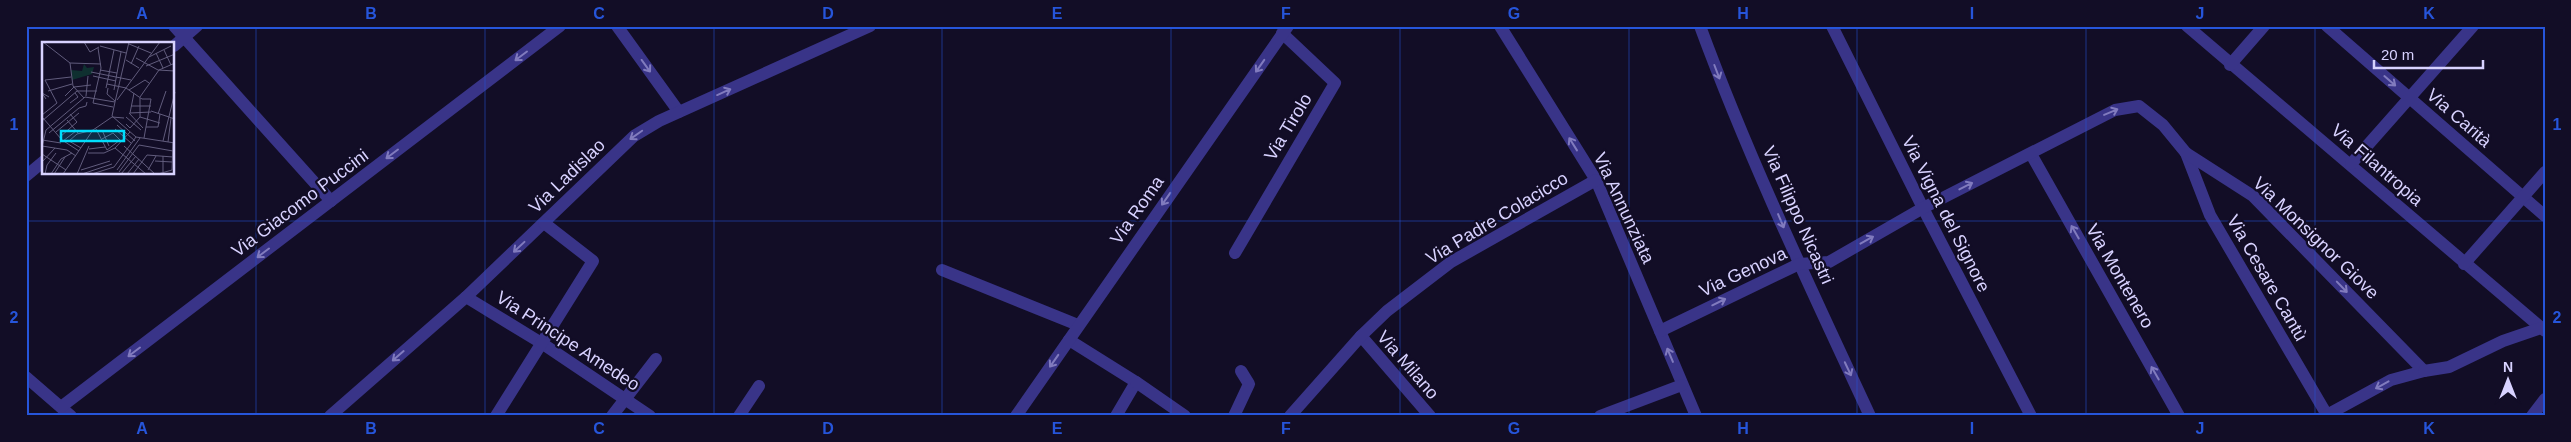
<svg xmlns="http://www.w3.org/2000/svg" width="2571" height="442" viewBox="0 0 2571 442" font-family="Helvetica,sans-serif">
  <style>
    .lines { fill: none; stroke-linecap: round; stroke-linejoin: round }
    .street { stroke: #393488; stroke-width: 12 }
    .oneway { stroke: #817bbe }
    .grid { fill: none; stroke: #2655da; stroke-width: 1; stroke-opacity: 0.55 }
    .labels { text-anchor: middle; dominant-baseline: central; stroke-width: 4.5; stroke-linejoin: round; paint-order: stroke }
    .street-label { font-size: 18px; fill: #d8d2ff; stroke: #120d26 }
    .inset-road { fill: none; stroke: #615c7d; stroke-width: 1 }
    .view { fill: #00defd; fill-opacity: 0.15; stroke: #00defd; stroke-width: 2.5 }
    .inset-edge { fill: none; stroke: #d8d2ff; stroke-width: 2.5 }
    .neatline { fill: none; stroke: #2655da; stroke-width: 2 }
    .grid-label { font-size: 16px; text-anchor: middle; font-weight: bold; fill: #2655da }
  </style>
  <rect width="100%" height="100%" fill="#120d26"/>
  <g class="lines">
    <g class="street">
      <polyline points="174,26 331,201"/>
      <polyline points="617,26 679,112"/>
      <polyline points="1500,26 1596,180 1696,416"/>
      <path d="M 1700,26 C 1749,159 1810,287 1870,416"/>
      <polyline points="1832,26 1923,208 2031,416"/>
      <polyline points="2187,26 2545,331"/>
      <polyline points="2327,26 2545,216"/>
      <polyline points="174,46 197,26"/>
      <polyline points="2230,65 2264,26"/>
      <polyline points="2186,153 2210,215 2327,415"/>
      <polyline points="2031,154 2179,416"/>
      <polyline points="2351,164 2473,26"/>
      <polyline points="26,176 44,161"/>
      <polyline points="1235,253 1335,83 1282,33"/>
      <polyline points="2464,264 2545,172"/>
      <polyline points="942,270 1078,325"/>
      <polyline points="466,297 543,344 650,416"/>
      <polyline points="1660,331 1799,264 1829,262 1923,208 2115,110 2139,106 2163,125 2186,153 2253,196 2424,371 2391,380 2325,416"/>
      <polyline points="1361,336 1430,416"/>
      <polyline points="1069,340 1136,382 1116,416"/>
      <polyline points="2424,371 2449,367 2503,341 2541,328"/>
      <polyline points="26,377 71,416"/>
      <polyline points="1136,382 1185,416"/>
      <polyline points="61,407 560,26"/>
      <polyline points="330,416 466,297 634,136 659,121 870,26"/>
      <polyline points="496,416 593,261 544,223"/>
      <polyline points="612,416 656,359"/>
      <polyline points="739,416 759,386"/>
      <polyline points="1016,416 1288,26"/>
      <polyline points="1234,416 1249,384 1241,371"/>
      <polyline points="1290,416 1361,336 1387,311 1451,262 1596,180"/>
      <polyline points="1600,416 1682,385"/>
      <polyline points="2532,416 2545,399"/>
    </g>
  </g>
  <defs><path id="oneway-shaft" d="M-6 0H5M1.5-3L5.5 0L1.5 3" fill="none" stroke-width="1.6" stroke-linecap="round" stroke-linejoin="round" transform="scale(1.25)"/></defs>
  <g class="oneway">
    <use href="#oneway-shaft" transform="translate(521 56) rotate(143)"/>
    <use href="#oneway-shaft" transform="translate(646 66) rotate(54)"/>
    <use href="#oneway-shaft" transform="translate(1260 66) rotate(125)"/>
    <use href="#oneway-shaft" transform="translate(1717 72) rotate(69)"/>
    <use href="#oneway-shaft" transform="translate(2390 81) rotate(41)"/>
    <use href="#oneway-shaft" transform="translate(724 92) rotate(-24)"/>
    <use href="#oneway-shaft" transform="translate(2111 112) rotate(-23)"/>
    <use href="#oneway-shaft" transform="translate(636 135) rotate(145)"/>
    <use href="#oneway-shaft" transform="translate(1573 144) rotate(-122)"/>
    <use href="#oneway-shaft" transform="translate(392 154) rotate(143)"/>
    <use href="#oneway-shaft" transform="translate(1966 186) rotate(-27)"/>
    <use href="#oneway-shaft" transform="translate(1166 199) rotate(125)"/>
    <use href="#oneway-shaft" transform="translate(1781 221) rotate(67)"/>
    <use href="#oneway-shaft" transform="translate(2075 232) rotate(-120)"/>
    <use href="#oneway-shaft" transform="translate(1867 240) rotate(-29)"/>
    <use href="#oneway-shaft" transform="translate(519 247) rotate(137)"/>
    <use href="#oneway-shaft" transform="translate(263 253) rotate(143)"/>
    <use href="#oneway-shaft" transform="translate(2342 287) rotate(46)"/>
    <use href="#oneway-shaft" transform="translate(1719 302) rotate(-26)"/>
    <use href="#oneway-shaft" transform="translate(134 352) rotate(143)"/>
    <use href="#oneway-shaft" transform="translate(1670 355) rotate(-113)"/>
    <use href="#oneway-shaft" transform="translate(398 356) rotate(139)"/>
    <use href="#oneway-shaft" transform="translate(1054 361) rotate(125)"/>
    <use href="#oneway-shaft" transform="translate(1848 369) rotate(65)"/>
    <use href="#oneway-shaft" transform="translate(2155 373) rotate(-120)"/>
    <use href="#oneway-shaft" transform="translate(2382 385) rotate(151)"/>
  </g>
  <path class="grid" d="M 256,26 L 256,416M 485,26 L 485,416M 714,26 L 714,416M 942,26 L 942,416M 1171,26 L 1171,416M 1400,26 L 1400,416M 1629,26 L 1629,416M 1857,26 L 1857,416M 2086,26 L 2086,416M 2315,26 L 2315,416M 26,221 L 2545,221"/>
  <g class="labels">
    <g class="street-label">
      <text transform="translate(2459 118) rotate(41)">Via Carità</text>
      <text transform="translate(1288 127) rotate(-59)">Via Tirolo</text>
      <text transform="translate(2377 165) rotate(41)">Via Filantropia</text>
      <text transform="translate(567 176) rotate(-44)">Via Ladislao</text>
      <text transform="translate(300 203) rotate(-37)">Via Giacomo Puccini</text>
      <text transform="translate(1624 208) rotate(65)">Via Annunziata</text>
      <text transform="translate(1137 210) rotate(-55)">Via Roma</text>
      <text transform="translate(1946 214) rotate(63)">Via Vigna del Signore</text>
      <text transform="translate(1798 215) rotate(66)">Via Filippo Nicastri</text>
      <text transform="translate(1497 218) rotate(-31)">Via Padre Colacicco</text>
      <text transform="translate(2316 238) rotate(44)">Via Monsignor Giove</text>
      <text transform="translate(1743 272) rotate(-25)">Via Genova</text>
      <text transform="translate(2120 276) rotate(60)">Via Montenero</text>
      <text transform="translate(2267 278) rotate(60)">Via Cesare Cantù</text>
      <text transform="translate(568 341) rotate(33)">Via Principe Amedeo</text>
      <text transform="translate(1408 365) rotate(49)">Via Milano</text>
    </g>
  </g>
  <g transform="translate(42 42)">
    <rect width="132" height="132" fill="#120d26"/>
    <path d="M 42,22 L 45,26 L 52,25 L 50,32 L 30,38 L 29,28 L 40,29 Z" fill="#0f3030"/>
    <path class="inset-road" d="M 1,0 L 28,21 L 59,22M 42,0 L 48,10 L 57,5M 87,2 L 109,11M 58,4 L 84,11M 56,6 L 59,26 L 51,61 L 71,65M 122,8 L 129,23M 114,11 L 121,26M 107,15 L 129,4M 94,16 L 116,28 L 133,29M 84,18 L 97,26M 28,21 L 31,44 L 42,56M 89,22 L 97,4M 104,24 L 133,12M 58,28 L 75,31 L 72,48M 117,28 L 133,21M 49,30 L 89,38M 75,31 L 79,10M 51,34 L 74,39M 65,42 L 84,46 L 100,57 L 109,57 L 102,96M 64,46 L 72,8M 66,46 L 65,52 L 73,59M 87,48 L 103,38 L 107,41M 6,49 L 30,42M 23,54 L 32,45 L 49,43M 44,54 L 46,34M 98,55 L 117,28M 98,56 L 98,75M 4,57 L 0,51 L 7,55M 75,58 L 118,0M 73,60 L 87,0M 73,60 L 70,74 L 94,95M 28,61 L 36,55 L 33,51M 89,64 L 109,64M 109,69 L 133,77M 87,71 L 101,86M 88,71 L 109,70M 88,71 L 92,51M 116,72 L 124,49M 0,73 L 15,61 L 3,38 L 29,35M 84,75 L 99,88M 98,75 L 118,81M 1,76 L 20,98 L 37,109M 25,78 L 36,91M 0,79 L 35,49 L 55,49M 84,82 L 88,86 L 98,75M 75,83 L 93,99M 104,85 L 116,85 L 118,72M 54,87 L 65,108M 73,87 L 89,101M 60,88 L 67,104M 14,90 L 37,71M 7,91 L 37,66 L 44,64 L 45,60M 18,95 L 35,80 L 28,72M 94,95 L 133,101M 60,97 L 71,91 L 78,98 L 65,108M 0,98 L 19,101M 21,99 L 34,89M 121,99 L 133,50M 126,100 L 129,76M 97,103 L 131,109M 0,104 L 25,108 L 34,114M 82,104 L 113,132M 0,105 L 4,88 L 43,55 L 73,60M 39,106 L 27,99 L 35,92 L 51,88M 73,106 L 104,132M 47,107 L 63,105M 46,111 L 62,111 L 73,106 L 88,90M 0,112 L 24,128M 113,119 L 130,120M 0,120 L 13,106M 39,128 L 68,119M 75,128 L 98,96M 106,128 L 114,114M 77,130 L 97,103M 121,130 L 121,114M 3,132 L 5,123 L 14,111M 9,132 L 19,117 L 30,111M 12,132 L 23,115M 21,132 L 51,88 L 70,75 L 82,76M 35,132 L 47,104M 40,132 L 70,122M 50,132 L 72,125 L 94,95M 79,132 L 94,114M 85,132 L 97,117M 91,132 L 105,113 L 131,115M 116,132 L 130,128 L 131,100"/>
    <path class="view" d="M 19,89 L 82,89 L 82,99 L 19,99 Z"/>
    <rect width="132" height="132" class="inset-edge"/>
  </g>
  <rect width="2571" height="442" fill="none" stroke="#120d26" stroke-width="55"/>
  <g transform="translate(2508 380)" stroke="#120d26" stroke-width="4" paint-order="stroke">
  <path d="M0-4L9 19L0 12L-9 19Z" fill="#d8d2ff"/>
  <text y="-8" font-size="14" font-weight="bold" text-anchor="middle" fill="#d8d2ff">N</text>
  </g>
  <path d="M2374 60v8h109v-8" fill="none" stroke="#d8d2ff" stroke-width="2.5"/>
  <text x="2381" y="60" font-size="15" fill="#d8d2ff" stroke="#120d26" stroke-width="4" paint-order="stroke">20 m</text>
  <rect x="28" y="28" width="2516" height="386" class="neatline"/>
  <g class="grid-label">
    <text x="142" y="19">A</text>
    <text x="371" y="19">B</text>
    <text x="599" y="19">C</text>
    <text x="828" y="19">D</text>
    <text x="1057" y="19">E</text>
    <text x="1286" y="19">F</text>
    <text x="1514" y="19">G</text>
    <text x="1743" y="19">H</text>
    <text x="1972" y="19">I</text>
    <text x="2200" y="19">J</text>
    <text x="2429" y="19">K</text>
    <text x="14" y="130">1</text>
    <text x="2557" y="130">1</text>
    <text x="14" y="323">2</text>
    <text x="2557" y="323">2</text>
    <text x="142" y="434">A</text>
    <text x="371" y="434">B</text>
    <text x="599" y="434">C</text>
    <text x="828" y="434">D</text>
    <text x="1057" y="434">E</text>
    <text x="1286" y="434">F</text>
    <text x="1514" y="434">G</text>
    <text x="1743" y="434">H</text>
    <text x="1972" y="434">I</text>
    <text x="2200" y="434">J</text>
    <text x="2429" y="434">K</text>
  </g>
</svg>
